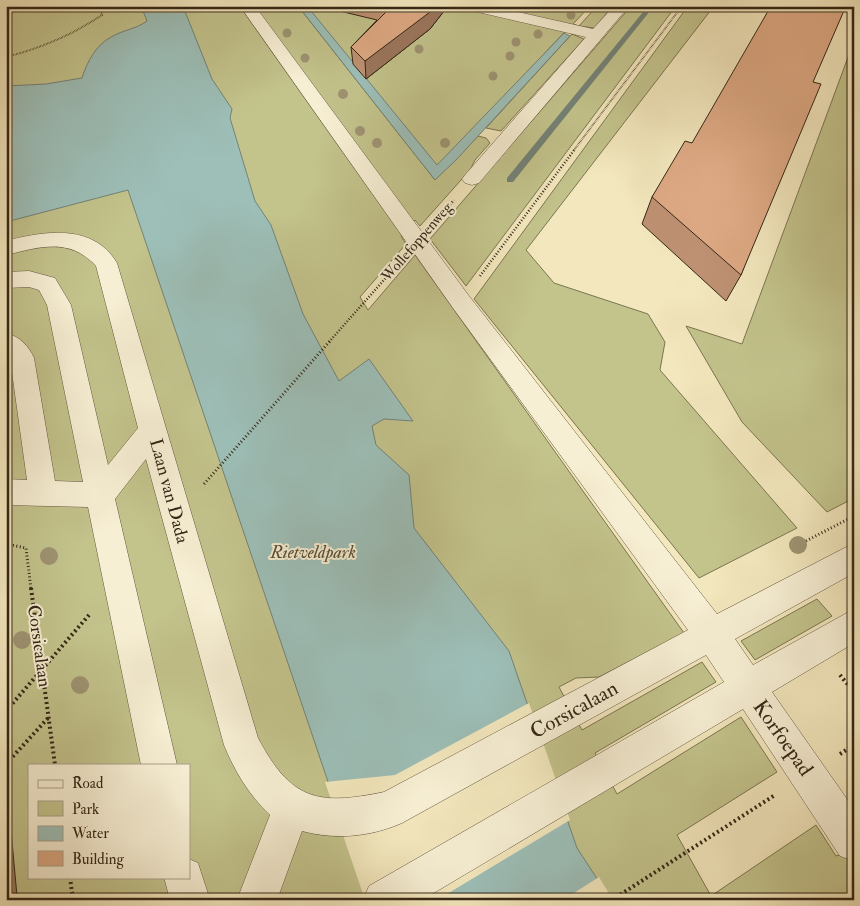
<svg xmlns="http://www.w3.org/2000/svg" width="860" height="906" viewBox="0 0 860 906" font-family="'IM FELL Double Pica',serif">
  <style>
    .green { fill: #c3c38c; stroke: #7c7551; fill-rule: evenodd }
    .water { fill: #9dbfb8; stroke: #738277 }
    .pier { fill: #f3e7bd }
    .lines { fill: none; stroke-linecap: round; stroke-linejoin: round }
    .stream { fill: #738277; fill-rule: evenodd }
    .minor-casing { stroke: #645740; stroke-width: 1 }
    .path-far3 { stroke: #342716; stroke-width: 2; stroke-dasharray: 0.5 1; stroke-linecap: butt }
    .path-far2 { stroke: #342716; stroke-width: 2.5; stroke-dasharray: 1 2; stroke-linecap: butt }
    .path-far1 { stroke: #342716; stroke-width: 3; stroke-dasharray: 1 2.5; stroke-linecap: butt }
    .path { stroke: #342716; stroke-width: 4; stroke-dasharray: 2 3; stroke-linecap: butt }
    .minor { fill: #f7efd4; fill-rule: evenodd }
    .tree { fill: #9e9372 }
    .wall { fill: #be9172; stroke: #342716 }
    .shaded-wall { fill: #9b765c; stroke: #342716 }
    .building { fill: #dda984; stroke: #342716 }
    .labels { text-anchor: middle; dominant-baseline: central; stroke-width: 4; stroke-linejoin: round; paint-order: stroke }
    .far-street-label { font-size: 15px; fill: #342716; stroke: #f7efd4 }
    .street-label { font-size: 18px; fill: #342716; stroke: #f7efd4 }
    .park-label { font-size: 18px; font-style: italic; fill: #584e34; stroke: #f7efd4 }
    .near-street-label { font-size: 21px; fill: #342716; stroke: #f7efd4 }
  </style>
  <rect width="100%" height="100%" fill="#f3e7bd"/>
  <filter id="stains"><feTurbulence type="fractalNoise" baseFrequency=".004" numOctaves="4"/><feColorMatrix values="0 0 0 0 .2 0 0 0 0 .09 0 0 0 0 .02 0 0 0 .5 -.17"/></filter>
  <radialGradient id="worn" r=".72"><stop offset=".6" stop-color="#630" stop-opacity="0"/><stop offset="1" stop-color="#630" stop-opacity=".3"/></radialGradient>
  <g class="green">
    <path d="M 6,6 L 298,6 L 435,180 L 478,136 L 486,138 L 490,143 L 475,160 L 470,170 L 420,226 L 415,220 L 401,236 L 406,244 L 360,297 L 368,310 L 415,255 L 684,633 L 599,677 L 576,678 L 559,687 L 582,730 L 702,662 L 716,682 L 595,753 L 617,794 L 741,717 L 777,772 L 677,835 L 711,896 L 816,825 L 836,856 L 854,851 L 854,900 L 6,900 ZM 29,765 L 189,765 L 189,877 L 29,877 Z"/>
    <polygon points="307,6 590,6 573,24 579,26 597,6 613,6 594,28 571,25 434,172"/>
    <polygon points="631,6 676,6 466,286 430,239"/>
    <polygon points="688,6 714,6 526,250 554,283 648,314 665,342 660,370 797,528 699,578 474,299"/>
    <polygon points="572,34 584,39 501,131 486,128"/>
    <polygon points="854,41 854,498 827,512 742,422 686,326 742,344"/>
    <polygon points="817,599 832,616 755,660 741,641"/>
  </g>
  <g class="water">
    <path d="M 141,6 L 181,6 L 186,14 L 212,79 L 232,109 L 230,118 L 255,201 L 271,225 L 303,314 L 339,381 L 369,359 L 413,421 L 384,419 L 372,426 L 376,445 L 409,475 L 414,528 L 509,651 L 577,848 L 611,900 L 368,900 L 128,190 L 6,222 L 6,86 L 46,84 L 82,78 C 87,62 96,45 111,37 C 123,30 136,29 147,21 Z"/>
    <polygon points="298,6 307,6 437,165 564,33 570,36 457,159 435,180"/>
  </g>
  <g class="pier">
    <polygon points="529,703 570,820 437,900 365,900 325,782 395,775"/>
    <polygon points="599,877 613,900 563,900"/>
  </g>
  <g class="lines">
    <polygon class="stream" points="648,6 654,6 513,182 507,182 507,178"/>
    <g class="minor-casing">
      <g id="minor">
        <path d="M 240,6 L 255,6 L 469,296 L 717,614 L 854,543 L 854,573 L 735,639 L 753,665 L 854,609 L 854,643 L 772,692 L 854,809 L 854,861 L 840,856 L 743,709 L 422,900 L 363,900 L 369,886 L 724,682 L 706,655 L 402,823 C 370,837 335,840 302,831 L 277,900 L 237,900 L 270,815 C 249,795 235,772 224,745 L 146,459 L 115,499 L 177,765 L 141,765 L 88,507 L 6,505 L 6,479 L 27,480 L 10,358 L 6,356 L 6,333 C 20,337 28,345 34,358 L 55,481 L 83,482 L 47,305 L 39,290 L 29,287 L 6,288 L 6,272 L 29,271 L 55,278 L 71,305 L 108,465 L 138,428 L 96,266 C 69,237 40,247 6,255 L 6,241 C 44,231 93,223 117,263 L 258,738 C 291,800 317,806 384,792 L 688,630 L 453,308 Z"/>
        <polygon points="463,6 491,6 593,29 614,6 629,6 479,183 472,185 465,183 462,179 465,175 586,37 465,9"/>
        <polygon points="189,859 198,863 210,900 170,900 164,877 189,877"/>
      </g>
    </g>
    <g class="path-far3">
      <path d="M 6,57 C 41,48 72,35 102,15 L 99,6"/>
      <polyline points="574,150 682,6"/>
    </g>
    <g class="path-far2">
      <polyline points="438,218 454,200"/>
      <polyline points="480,276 575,149"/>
      <polyline points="329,342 398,264"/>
    </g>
    <g class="path-far1">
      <polyline points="204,484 330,341"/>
      <polyline points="806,541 854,516"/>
      <polyline points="6,544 26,548 31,589"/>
    </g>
    <g class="path">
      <polyline points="31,588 55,765"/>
      <polyline points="840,675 854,692"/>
      <polyline points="6,711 89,615"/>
      <polyline points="840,754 854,745"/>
      <polyline points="6,764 49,717"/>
      <polyline points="70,877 73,900"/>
      <polyline points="612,900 775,795"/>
    </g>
    <use href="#minor" class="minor"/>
  </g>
  <g class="tree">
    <circle cx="571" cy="15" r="4.5"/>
    <circle cx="287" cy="33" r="4.5"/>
    <circle cx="538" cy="34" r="4.5"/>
    <circle cx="516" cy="42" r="4.5"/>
    <circle cx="419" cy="49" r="4.5"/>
    <circle cx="510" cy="56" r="4.5"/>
    <circle cx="305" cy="58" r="4.5"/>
    <circle cx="493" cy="76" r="4.5"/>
    <circle cx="343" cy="94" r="5"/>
    <circle cx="360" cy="131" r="5"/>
    <circle cx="377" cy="143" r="5"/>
    <circle cx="445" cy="143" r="5"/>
    <circle cx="798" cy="545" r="9"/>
    <circle cx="49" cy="556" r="9"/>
    <circle cx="22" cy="640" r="9"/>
    <circle cx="80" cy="685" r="9"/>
  </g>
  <g class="wall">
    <polygon points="327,6 448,6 430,29 366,79 353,64 351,47 377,20 327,8"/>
    <polygon points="813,82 741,275 726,301 642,224 652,197 692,143"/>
  </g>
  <g class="shaded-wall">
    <polygon points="434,6 448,6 430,29 366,79 365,61"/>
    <polygon points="6,809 9,809 17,896 15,900 6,900"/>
  </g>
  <g class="building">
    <polygon points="390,6 434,6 430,12 365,61 351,47 391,7"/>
    <polygon points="771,6 846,6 813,82 821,84 741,275 652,197 685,141 692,143"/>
  </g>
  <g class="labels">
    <g class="far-street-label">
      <text transform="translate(417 242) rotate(-49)">Wollefoppenweg</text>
    </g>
    <g class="street-label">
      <text transform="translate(169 491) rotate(75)">Laan van Dada</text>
      <text transform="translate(39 646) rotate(82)">Corsicalaan</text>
    </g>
    <g class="park-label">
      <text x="313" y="552">Rietveldpark</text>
    </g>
    <g class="near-street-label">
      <text transform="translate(574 710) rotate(-29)">Corsicalaan</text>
      <text transform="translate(783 738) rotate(55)">Korfoepad</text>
    </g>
  </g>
  <rect width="860" height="906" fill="none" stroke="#f3e7bd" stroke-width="25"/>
  <rect x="8" y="8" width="845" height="891" fill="none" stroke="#342716" stroke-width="2.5"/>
  <rect x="12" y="12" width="835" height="881" fill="none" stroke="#342716"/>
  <rect x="28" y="764" width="162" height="115" fill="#f7efd4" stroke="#a99f88"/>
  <rect x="38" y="780" width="25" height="8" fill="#f7efd4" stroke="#a99f88"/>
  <text x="72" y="788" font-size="15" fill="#342716">Road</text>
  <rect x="38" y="801" width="25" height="15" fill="#c3c38c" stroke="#a99f88"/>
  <text x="72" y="814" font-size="15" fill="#342716">Park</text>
  <rect x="38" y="826" width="25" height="15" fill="#9dbfb8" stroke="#a99f88"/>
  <text x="72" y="838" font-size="15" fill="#342716">Water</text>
  <rect x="38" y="851" width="25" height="15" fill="#dda984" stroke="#a99f88"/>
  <text x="72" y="864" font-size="15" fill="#342716">Building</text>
  <rect width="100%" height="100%" filter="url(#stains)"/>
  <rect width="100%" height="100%" fill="url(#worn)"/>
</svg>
